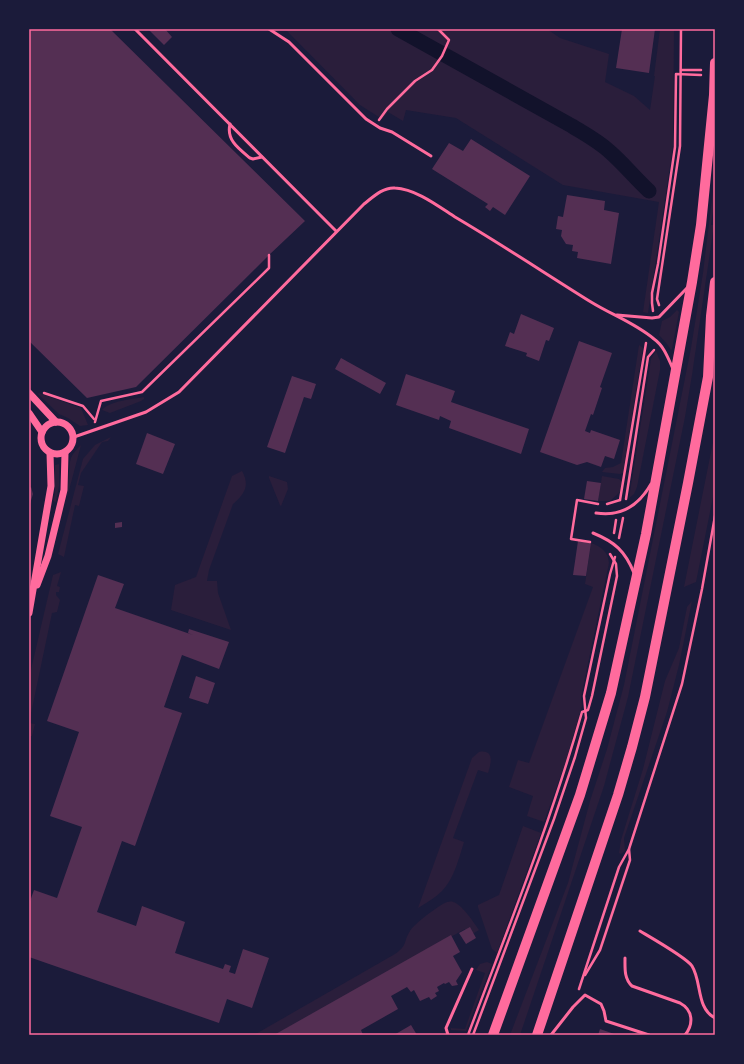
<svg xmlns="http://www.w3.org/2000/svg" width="744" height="1064" viewBox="0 0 744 1064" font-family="Lato,sans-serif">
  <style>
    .green { fill: #2a1e3b }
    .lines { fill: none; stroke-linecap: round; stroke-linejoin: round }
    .canal { stroke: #12122b; stroke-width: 15 }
    .building { fill: #542f53 }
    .path { stroke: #ff6b9d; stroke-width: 2.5 }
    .service { stroke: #ff6b9d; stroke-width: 3 }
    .tertiary { stroke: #ff6b9d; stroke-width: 7 }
    .primary { stroke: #ff6b9d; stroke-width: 10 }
    .neatline { fill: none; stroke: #ff6b9d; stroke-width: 1.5 }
  </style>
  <rect width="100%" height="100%" fill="#1b1b3a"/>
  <g class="green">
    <polygon points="285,29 547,29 560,38 609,54 605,82 634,96 650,110 655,76 654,76 660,29 674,29 673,146 648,313 643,312 659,202 563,185 456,118 406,110 403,121 388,112 382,119 360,105"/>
    <polygon points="715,174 715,199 711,225 714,225 692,375 685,417 628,697 604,786 520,1035 510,1035 568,883 590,801 607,749 624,685 691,348 703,273"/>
    <polygon points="677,310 679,312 672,349 671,350 667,344 659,335 662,321 670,317"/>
    <polygon points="639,345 643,348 623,473 620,474 602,472 605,468 613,467 621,463"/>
    <polygon points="656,351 660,361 660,370 637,487 634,494 629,498 651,359"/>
    <polygon points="39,393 81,408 88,425 80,426 68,418 59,414 38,394"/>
    <path d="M 144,397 L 144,399 L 141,401 L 110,413 L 102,410 C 109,401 133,399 144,397 Z"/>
    <polygon points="715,432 715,487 696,582 684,587"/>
    <polygon points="111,437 108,441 102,442 81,473 78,485 84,486 79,506 75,505 64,557 58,554 83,459 95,445"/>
    <path d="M 81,445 L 67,498 C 68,490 69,462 71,458 C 73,453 78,448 81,445 Z"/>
    <polygon points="59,464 59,486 56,502 53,501 55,493 55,465"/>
    <path d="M 242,471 C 250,485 245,494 233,504 L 209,570 L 207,581 L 217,581 L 218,593 L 231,630 L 171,610 L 175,585 L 196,577 L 232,476 Z"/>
    <polygon points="269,476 287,482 288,489 281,506 280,505 269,478"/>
    <polygon points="602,476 619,479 622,482 620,492 610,501 598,501"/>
    <path d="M 591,543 C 602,547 608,552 609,563 L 581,697 L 582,706 L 565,764 L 544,822 L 527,816 L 533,796 L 509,787 L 518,760 L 529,763 L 593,587 L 585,584 Z"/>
    <polygon points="61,572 57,586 60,587 59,592 56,592 56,595 60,600 57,612 52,613 29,723 35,724 32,736 29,736 29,678 53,575"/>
    <polygon points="692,601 679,665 667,712 624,838 625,851 621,854 619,853 621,840 643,769 665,681 679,648 687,607"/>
    <path d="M 479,752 C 495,749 491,764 488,773 L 478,770 L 453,838 L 464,842 C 459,858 454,879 442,891 C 435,898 426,903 418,908 L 472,758 Z"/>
    <polygon points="523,826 541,833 497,953 492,949 478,907 478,905 499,895"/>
    <path d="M 447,902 C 448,902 452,901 453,902 C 462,904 474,923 479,930 L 469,936 L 465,929 L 275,1035 L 254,1035 L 395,954 C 408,945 403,942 410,931 C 414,924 439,905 447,902 Z"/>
    <polygon points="487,962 492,964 466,1031 451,1030 451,1028 465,1029 485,973 476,970 480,964"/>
  </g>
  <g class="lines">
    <path class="canal" d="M 398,29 L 572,126 C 585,134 598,141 609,151 C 623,163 635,178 649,191"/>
  </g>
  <g class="building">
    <polygon points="29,29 110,29 305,221 269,255 136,387 87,398 29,341"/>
    <polygon points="148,29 165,29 172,37 164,45"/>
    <polygon points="622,29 655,29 649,73 616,68"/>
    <polygon points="471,139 530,176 505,215 493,207 490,211 485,207 488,204 432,169 449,143 463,151"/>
    <polygon points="567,195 605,201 604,210 619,213 611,264 577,258 578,252 572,251 573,245 566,244 561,236 562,230 556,229 558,216 563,217"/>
    <polygon points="521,314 554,328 549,341 546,340 539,361 526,356 527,353 505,346 510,332 514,334"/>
    <polygon points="579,341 612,353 600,387 602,388 593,415 591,414 585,431 590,433 591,430 620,440 614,459 605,456 601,467 587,462 577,465 540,452"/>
    <polygon points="341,358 386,383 380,394 335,369"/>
    <polygon points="406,374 455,391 451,402 529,429 521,454 449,428 451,421 440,416 439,420 396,405"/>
    <polygon points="292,376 316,384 311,399 304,397 285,453 267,447"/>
    <polygon points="147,433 175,444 163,474 136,464"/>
    <polygon points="587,481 601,483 598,501 584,499"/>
    <polygon points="31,487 33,494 29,507 29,489"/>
    <polygon points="122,522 122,527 115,528 115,523"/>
    <polygon points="578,541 591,543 586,576 573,575"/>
    <polygon points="98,575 124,584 115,608 193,635 188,633 189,629 229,642 219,669 182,655 164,707 182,713 135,846 122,841 97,912 136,926 142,906 185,922 175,953 223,969 225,964 231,966 229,972 235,974 243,949 269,958 252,1008 227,999 219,1023 29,957 29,904 34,890 57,898 82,827 50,816 79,732 47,721"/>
    <polygon points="196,676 215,683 208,704 189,698"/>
    <polygon points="470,927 476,938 466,944 459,933"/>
    <polygon points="451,935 460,952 453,956 462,972 456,981 458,985 452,986 449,982 445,984 444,983 437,987 439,991 435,993 437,996 431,1000 429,997 420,1001 414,990 411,992 407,987 391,996 398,1009 361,1030 363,1035 274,1035"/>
    <polygon points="411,1025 417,1035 394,1035"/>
    <polygon points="600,1029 617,1035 598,1035"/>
  </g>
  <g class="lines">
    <g class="path">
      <polyline points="681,70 701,70"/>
      <polyline points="379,120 387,109 415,81 432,70 442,56 449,40 438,29"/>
      <polyline points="659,305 657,299 680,146 681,29"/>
      <polyline points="653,311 652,303 652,293 658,264 675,147 676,74 701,75"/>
      <polyline points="44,393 83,406 94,419"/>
      <polyline points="95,422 101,401 142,392 269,268 269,255"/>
      <polyline points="626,499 648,357 654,350"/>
      <polyline points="620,500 646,343"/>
      <polyline points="607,504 620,500"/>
      <polyline points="614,533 616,520"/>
      <polyline points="619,538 623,518"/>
      <polyline points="590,542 571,539 577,500 598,504"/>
      <polyline points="585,975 600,950 630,860 629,849"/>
      <polyline points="579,989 619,867 629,849 682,684 702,589 715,516"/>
      <path d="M 468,1035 C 508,928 551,822 582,712 L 588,710 L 592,696 L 617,576 L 616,564 L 610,554"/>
      <polyline points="473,1035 554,819 575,757 586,718 584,696 610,574 615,557"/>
    </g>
    <g class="service">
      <polyline points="135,29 336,231"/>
      <polyline points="269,29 289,42 366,119 380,128 392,132 431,156"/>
      <path d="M 230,124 C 226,140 239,149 250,158 L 253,159 L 262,157"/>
      <polyline points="617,315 652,318 659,317 687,288"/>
      <path d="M 74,437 L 146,412 L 179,392 L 364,204 C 373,197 383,187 395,188 C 416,189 438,206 455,217 C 501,244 546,274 591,302 C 612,315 635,323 654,339 C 664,346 668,358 673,369"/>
      <path d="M 596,513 C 621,517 639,505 651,484"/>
      <path d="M 593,533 C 615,542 625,551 634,573"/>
      <path d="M 640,931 C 650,937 687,958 692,966 C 702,982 696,1008 715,1018"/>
      <path d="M 625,958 C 625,968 624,979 632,986 L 680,1003 C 693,1010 694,1024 685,1035"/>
      <polyline points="448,1035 446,1028 472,969"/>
      <polyline points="551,1035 573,1007 585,995 601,1004 604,1011 606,1021 649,1035"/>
    </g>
    <g class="tertiary">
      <polyline points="29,393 56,422"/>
      <polyline points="29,413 42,432"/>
      <circle cx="57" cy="438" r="16"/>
      <polyline points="37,585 48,556 64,490 65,453"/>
      <polyline points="29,613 51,486 50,453"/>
    </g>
    <g class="primary">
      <polyline points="493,1035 580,795 611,693 646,534 692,282 701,225 714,95 715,63"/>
      <polyline points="537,1035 618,795 632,747 645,697 688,483 708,377 711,316 715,282"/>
    </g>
  </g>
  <rect width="744" height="1064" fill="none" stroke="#1b1b3a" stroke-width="60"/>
  <rect x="30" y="30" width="684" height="1004" class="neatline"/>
</svg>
